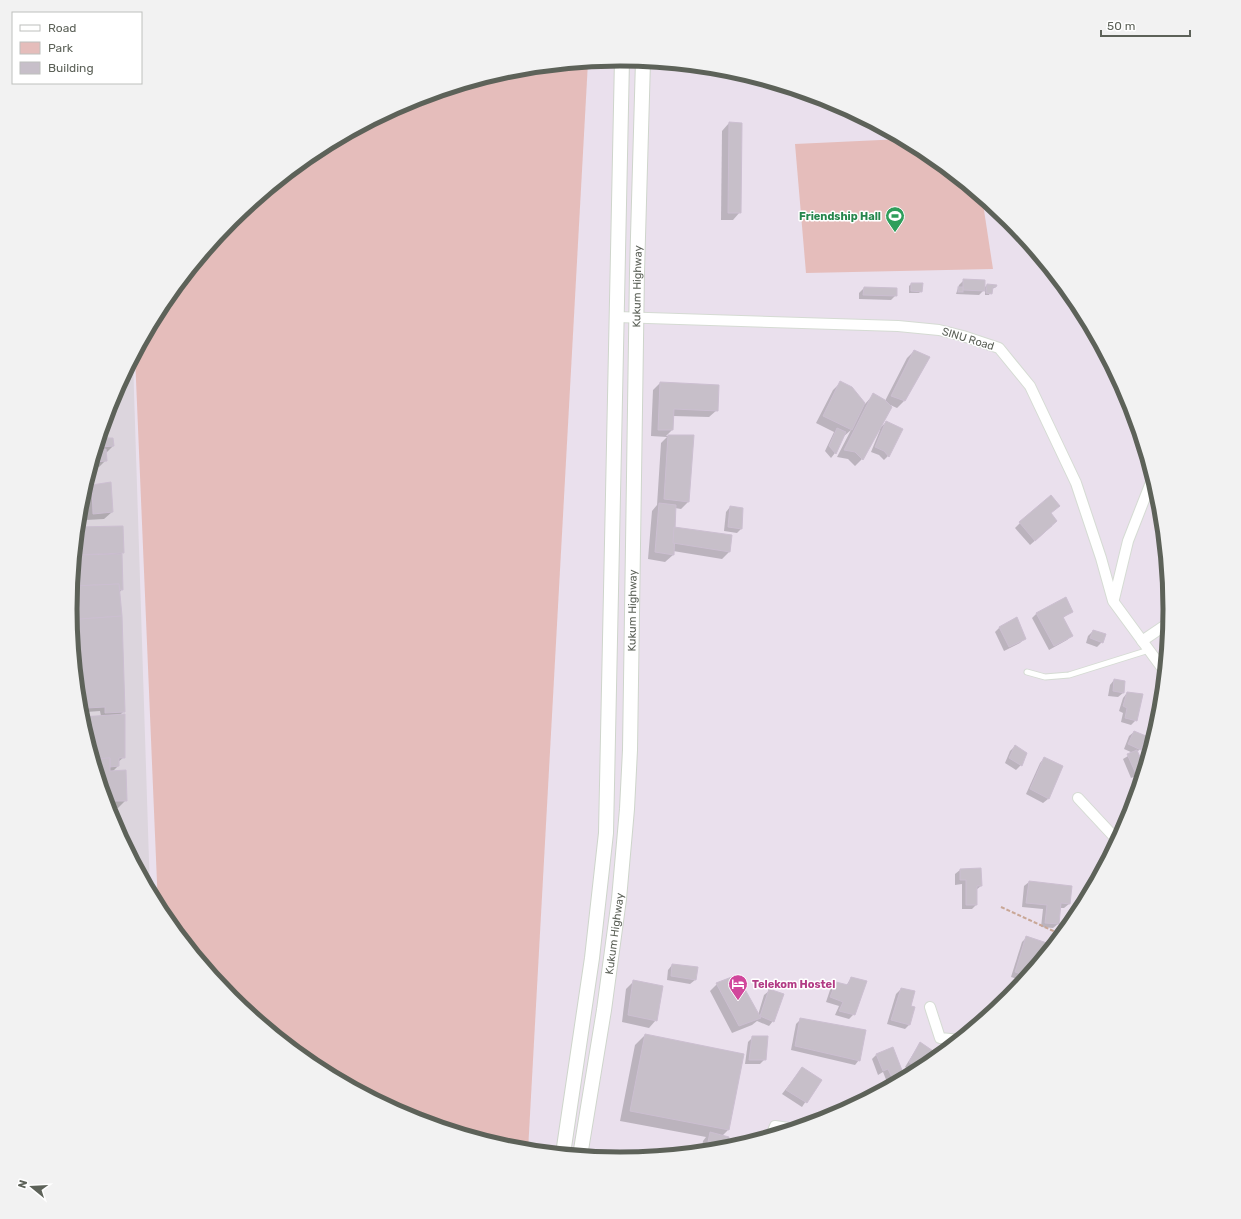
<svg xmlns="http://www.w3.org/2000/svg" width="1241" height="1219" viewBox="0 0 1241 1219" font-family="Rubik,sans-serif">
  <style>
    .industrial { fill: #dcd5dd }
    .green { fill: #e5bdbb }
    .shadow { fill: #0003; fill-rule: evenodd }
    .building { fill: #c7bfc9; stroke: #ccbfd1 }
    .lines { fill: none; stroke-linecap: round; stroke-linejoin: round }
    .lane-casing { stroke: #d5dbd3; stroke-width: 7 }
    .street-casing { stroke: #d5dbd3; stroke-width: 12 }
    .secondary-casing { stroke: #ced5cb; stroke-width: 16 }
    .path { stroke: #c9a796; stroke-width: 2; stroke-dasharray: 4 2; stroke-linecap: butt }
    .lane { stroke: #fff; stroke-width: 5 }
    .street { stroke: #fff; stroke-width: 10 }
    .secondary { stroke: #fff; stroke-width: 14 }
    .labels { text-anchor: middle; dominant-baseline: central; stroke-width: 3; stroke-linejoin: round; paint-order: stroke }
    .leisure-label { font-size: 11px; font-weight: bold; fill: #27864d; stroke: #fff; text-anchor: end }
    .street-label { font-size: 11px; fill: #5d6259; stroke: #fff }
    .hotel-label { font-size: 11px; font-weight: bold; fill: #b23c85; stroke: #fff; text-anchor: start }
    .rim { fill: none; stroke: #5d6259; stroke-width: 5 }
  </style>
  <rect width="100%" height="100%" fill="#eae0ed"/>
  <polygon class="industrial" points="133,360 150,892 112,820 81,717 70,609 81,502 112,399"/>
  <g class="green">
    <polygon points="588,62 528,1151 513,1149 410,1118 314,1067 231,999 163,915 158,907 135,356 163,303 231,220 315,152 410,101 513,70"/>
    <polygon points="902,139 927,152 982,197 993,269 806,273 795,144"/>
  </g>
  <g class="shadow">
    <polygon points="729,123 740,212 733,220 721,220 722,131"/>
    <polygon points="964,280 984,288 987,285 996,287 992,289 989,295 985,295 985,289 979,295 956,294 959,285"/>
    <polygon points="911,284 921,291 919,293 909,293 909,286"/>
    <polygon points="864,288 896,295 891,300 859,299 859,293"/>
    <polygon points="914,351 904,401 897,408 888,404 880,428 886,422 888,456 884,460 879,455 871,452 880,430 879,430 862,459 855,466 848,459 837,457 851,430 843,437 835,453 831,458 825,451 834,432 816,423 833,390 840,383 851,388 865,404 873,395 885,401 907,358"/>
    <polygon points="660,383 717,410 709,417 673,416 672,430 666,436 693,436 688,502 681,509 675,508 674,528 730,536 729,552 722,559 673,551 673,555 665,562 648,559 652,511 657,505 661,443 667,437 651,436 653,390"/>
    <polygon points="103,427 104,435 100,439"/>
    <polygon points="100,439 112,439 113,446 106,453 106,460 99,467 91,468"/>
    <path d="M 92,486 L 112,512 L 104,519 L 86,520 L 86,511 L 84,512 L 84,527 L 123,552 L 121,554 L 122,589 L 119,593 L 124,711 L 120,715 L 124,757 L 118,762 L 118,766 L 112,772 L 126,800 L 118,808 L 111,808 L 110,813 L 81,717 L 70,609 L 80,510 L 86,510 L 85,493 ZM 100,711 L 101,716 L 82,717 L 86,712 Z"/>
    <polygon points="730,507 741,529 737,533 724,531 726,512"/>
    <polygon points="1050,514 1052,526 1030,545 1015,528 1020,523"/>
    <polygon points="1072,611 1063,618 1072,635 1067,640 1049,650 1032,618 1037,613"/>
    <polygon points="1000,627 1024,639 1020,643 1004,651 995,632"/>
    <polygon points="1093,631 1102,642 1097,647 1086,643 1088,636"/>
    <polygon points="1114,680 1123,693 1118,697 1108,696 1110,685"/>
    <polygon points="1127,693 1136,720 1131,725 1121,722 1123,713 1119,711 1123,698"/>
    <polygon points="1134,732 1140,749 1137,752 1144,770 1139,775 1131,778 1123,759 1133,753 1124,749 1129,736"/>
    <polygon points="1015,746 1026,753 1021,765 1016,770 1005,763 1010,751"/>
    <polygon points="1044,758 1062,766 1048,799 1043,803 1026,794 1040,763"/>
    <polygon points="124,843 128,843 128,850"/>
    <polygon points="980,869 981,886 976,890 976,905 972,909 962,909 962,884 955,885 955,874 960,870"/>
    <polygon points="1029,882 1071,887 1069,904 1064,908 1060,908 1058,924 1053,928 1041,927 1043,909 1022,907 1024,886"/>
    <polygon points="1027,937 1042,960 1024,981 1011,977 1022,942"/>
    <polygon points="672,965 695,980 690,984 667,980 668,970"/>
    <polygon points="851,978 854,1014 849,1019 835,1015 839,1006 826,1002 831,987 836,983 846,986"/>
    <polygon points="634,981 656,1020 649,1028 622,1022 626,989"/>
    <polygon points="717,984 758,1015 764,995 769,991 773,1021 769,1026 757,1021 752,1025 732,1033 710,991"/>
    <polygon points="901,989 909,1025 905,1029 887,1024 896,994"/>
    <polygon points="801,1019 859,1060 855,1065 791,1050 796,1024"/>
    <polygon points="645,1035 743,1054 728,1130 722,1136 725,1150 701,1152 703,1141 706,1137 620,1121 635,1045"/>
    <polygon points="753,1037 765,1059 760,1064 745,1064 748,1042"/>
    <polygon points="920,1043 938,1055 926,1067 914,1074 905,1067"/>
    <polygon points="892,1048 905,1079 889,1087 883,1072 878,1075 872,1059 876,1055"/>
    <polygon points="802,1068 820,1080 802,1107 782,1094"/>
  </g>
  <g class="building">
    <polygon points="729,122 742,123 741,213 728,213"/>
    <polygon points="963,279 985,280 985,291 963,290"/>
    <polygon points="911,283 923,283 922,292 911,291"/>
    <polygon points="987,284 997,285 996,287 993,287 992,294 986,293"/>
    <polygon points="864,287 897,288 897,296 863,295"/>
    <rect x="958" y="287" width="5" height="5"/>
    <polygon points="914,350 930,357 905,401 891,396"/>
    <polygon points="840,381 852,387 865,403 852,430 823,416"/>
    <polygon points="660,382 719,385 718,411 674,409 673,430 658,430"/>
    <polygon points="873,393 885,400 892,407 863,460 855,452 844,450"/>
    <polygon points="886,421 903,429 889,457 884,451 875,447"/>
    <polygon points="837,428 846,432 836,454 829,446"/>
    <polygon points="668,435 694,435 689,502 664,499"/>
    <polygon points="100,438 113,438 114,446 101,447"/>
    <polygon points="106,449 107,461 93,462 97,450"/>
    <polygon points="111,482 113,512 93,514 92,485"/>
    <polygon points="1051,495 1060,506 1051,513 1057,521 1035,541 1019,522"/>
    <polygon points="659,503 676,505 674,555 655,552"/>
    <polygon points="730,506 743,508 742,529 728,527"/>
    <polygon points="80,509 85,509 85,527 78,527"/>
    <polygon points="123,526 124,553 75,555 78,527"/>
    <polygon points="674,527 732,535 730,552 673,543"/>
    <polygon points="122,554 123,590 120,590 119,584 72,586 75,555"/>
    <polygon points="119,584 122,616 80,619 79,629 72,630 70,609 72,586"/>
    <polygon points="1066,597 1073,612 1063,617 1073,636 1054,646 1036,613"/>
    <polygon points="122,616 125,712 105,713 105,707 87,708 87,714 80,714 72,630 79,629 80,619"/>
    <polygon points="1017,617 1026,639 1009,647 999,627"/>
    <polygon points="1093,630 1106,634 1103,643 1090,638"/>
    <polygon points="1114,679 1125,681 1124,693 1113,691"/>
    <polygon points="1127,692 1143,694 1137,721 1125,718 1127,708 1123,706"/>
    <polygon points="125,714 125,758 119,758 119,766 110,767 110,758 93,759 81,717"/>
    <polygon points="1134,731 1146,736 1141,750 1128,744"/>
    <polygon points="1015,745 1027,753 1022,766 1009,758"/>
    <polygon points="1137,750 1145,769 1136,774 1127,754"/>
    <polygon points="1044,757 1063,766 1049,799 1030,789"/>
    <polygon points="110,758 110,771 126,770 127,801 112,801 112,812 109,812 93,759"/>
    <polygon points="981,868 982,886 977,886 977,905 966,905 966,880 960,880 960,869"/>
    <polygon points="1029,881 1072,886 1070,904 1061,903 1059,924 1045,923 1047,905 1026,903"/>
    <polygon points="1026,936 1047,943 1042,959 1028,976 1015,972"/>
    <polygon points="672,964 698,967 696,980 671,976"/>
    <polygon points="737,975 761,1018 739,1026 716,983"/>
    <polygon points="851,977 867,981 855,1015 839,1011 843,1002 830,997 836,982 848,985"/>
    <polygon points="633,980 663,986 657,1021 628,1015"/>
    <polygon points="901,988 915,991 911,1006 915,1007 910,1025 891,1020"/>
    <polygon points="769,989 784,994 774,1022 760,1016"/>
    <polygon points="800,1018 866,1030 860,1061 795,1046"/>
    <polygon points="645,1034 744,1054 729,1130 630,1111"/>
    <polygon points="752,1036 768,1036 766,1060 749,1060"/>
    <polygon points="920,1042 939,1055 920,1071 909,1062"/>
    <polygon points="893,1047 905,1078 895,1084 888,1069 883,1071 876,1054"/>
    <polygon points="802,1067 822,1080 807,1103 786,1090"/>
    <polygon points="710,1132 729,1137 726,1150 706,1152"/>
  </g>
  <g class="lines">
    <g class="lane-casing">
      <polyline id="lane" points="1027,672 1045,677 1069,675 1149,650"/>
    </g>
    <g class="street-casing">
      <g id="street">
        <polyline points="617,317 898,326 939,330 963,336 999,348 1030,386 1076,483 1101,558 1113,601 1165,672"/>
        <polyline points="1114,599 1128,541 1153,477"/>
        <polyline points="1142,641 1170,622"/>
        <polyline points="1078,798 1118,841"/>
        <polyline points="930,1007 940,1038 960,1040"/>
        <polyline points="771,1136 775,1126 795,1129"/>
      </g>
    </g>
    <g class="secondary-casing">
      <g id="secondary">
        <polyline points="563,1154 592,958 606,833 622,59"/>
        <path id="s1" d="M 580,1156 L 604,1010 L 619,899 L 627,809 L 630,750 L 637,272 L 643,61"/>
      </g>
    </g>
    <polyline class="path" points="1001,907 1062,935"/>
    <use href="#lane" class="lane"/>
    <use href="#street" class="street"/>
    <use href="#secondary" class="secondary"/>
  </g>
  <defs>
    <g id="stadium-pin" transform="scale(1)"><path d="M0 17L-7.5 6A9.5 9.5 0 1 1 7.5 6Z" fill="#2e9e5b" stroke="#fff"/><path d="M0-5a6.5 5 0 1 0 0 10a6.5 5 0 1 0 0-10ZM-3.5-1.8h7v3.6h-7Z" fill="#fff"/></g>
    <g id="hotel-pin" transform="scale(1)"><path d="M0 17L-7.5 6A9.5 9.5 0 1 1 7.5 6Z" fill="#d1479c" stroke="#fff"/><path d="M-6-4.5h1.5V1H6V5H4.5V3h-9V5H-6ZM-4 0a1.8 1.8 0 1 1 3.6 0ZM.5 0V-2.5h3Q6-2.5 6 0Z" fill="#fff"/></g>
  </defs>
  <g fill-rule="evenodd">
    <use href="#stadium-pin" x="895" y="216"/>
    <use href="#hotel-pin" x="738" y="984"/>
  </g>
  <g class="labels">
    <g class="leisure-label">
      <text x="881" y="216">Friendship Hall</text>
    </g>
    <g class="street-label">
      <text stroke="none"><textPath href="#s1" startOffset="873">Kukum Highway</textPath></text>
      <text transform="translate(968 339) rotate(17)">SINU Road</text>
      <text stroke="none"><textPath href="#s1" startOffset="549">Kukum Highway</textPath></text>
      <text stroke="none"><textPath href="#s1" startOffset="225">Kukum Highway</textPath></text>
    </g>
    <g class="hotel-label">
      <text x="752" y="984">Telekom Hostel</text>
    </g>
  </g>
  <path d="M0 0H1241V1219H0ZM77 609a543 543 0 1 1 1086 0a543 543 0 1 1-1086 0Z" fill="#f2f2f2" fill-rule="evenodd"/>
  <path class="rim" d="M77 609a543 543 0 1 1 1086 0a543 543 0 1 1-1086 0Z"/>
  <rect x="12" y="12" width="130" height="72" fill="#ffffff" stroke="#bec0bd"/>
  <rect x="20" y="25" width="20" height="6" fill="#ffffff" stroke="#bec0bd"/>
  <text x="48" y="32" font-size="12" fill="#5d6259">Road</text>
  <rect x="20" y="42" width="20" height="12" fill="#e5bdbb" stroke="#bec0bd"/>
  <text x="48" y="52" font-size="12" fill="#5d6259">Park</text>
  <rect x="20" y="62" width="20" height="12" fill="#c7bfc9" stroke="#bec0bd"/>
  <text x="48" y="72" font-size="12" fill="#5d6259">Building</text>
  <g transform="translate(32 1187) rotate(288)" stroke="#ffffff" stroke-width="3" paint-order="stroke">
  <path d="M0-3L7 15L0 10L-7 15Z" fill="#5d6259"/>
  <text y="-6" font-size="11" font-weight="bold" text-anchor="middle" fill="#5d6259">N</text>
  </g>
  <path d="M1101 30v6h89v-6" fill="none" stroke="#5d6259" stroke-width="2"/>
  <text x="1107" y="30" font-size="12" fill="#5d6259" stroke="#ffffff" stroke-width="3" paint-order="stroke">50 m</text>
</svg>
